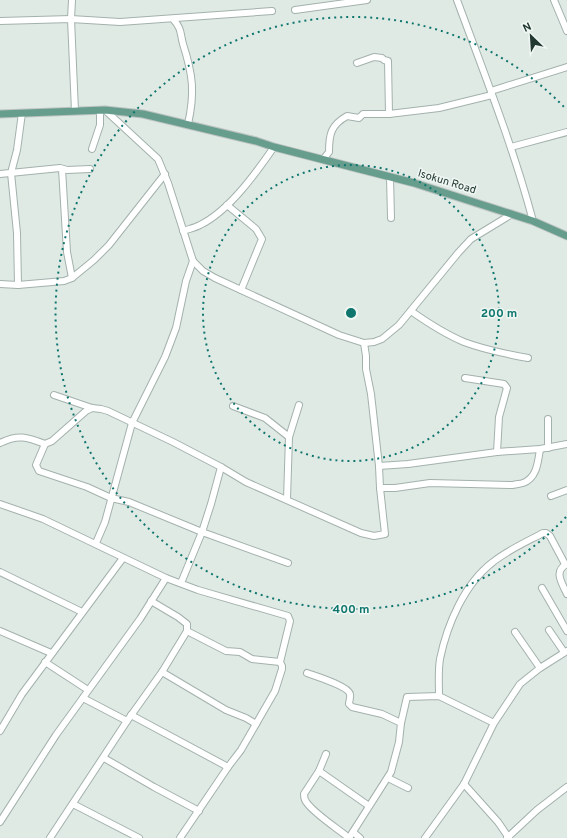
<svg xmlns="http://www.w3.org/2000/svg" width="567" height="838" viewBox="0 0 567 838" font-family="Overpass,sans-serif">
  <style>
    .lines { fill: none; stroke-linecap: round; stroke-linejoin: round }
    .minor-casing { stroke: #a3b1ac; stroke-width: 8 }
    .major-casing { stroke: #bdc4c2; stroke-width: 9 }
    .minor { stroke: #fff; stroke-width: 6 }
    .major { stroke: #679d8d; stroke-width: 7 }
    .ring { fill: none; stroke: #0f766e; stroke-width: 2; stroke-dasharray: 2 4 }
    .labels { text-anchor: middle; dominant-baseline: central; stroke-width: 3; stroke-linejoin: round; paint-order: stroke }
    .street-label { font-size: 11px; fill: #223932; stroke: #f0f7f3 }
    .centre { fill: #0f766e; stroke: #f0f7f3; stroke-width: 2 }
    .ring-label { font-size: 12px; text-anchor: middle; font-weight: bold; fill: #0f766e; stroke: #f0f7f3; stroke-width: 3; stroke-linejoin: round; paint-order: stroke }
  </style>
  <rect width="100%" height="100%" fill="#e0eae5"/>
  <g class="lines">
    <g class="minor-casing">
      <g id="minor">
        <polyline points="72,0 71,19 75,111"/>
        <path d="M 457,0 C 484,73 513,146 533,221"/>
        <polyline points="554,0 567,31"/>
        <polyline points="295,10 367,0"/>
        <path d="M 173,19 C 182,29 180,33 183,44 C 193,75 195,93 188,124"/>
        <polyline points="0,21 71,19 120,22 272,11"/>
        <polyline points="357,63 374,57 382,58 384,60 388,61 389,114"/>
        <polyline points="491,91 567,67"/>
        <polyline points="105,110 158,159 168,183 193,261 203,271 215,278 339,335 364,343 374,342 382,339 399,325 458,253 471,239 512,214"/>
        <polyline points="511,147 567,132"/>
        <polyline points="92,149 100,125 100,111"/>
        <path d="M 325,160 L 325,157 L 329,152 C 329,134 331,125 347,116 L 359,118 L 363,114 L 389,114 L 439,108 L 492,95"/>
        <polyline points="62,169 67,252 72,278"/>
        <polyline points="0,174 60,168 67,170 90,169"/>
        <polyline points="390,177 391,218"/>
        <polyline points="227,205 256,229 262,239 241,290"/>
        <path d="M 183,231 C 188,229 195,228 200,225 C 229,211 256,173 274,147"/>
        <polyline points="0,284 18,285 64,281 72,278 94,260 109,245 165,174"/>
        <polyline points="18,285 17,233 11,173 17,150 22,113"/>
        <path d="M 411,311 C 428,323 445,334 464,342 C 485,350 506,354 528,358"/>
        <polyline points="465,378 504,384 507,388 499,417 497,452"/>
        <polyline points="54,395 92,408 101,409 108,411 173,442 221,467 246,482 361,533 374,536 385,534 380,488 379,466 371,394 366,369 366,356 364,343"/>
        <polyline points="233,406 265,418 289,437"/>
        <polyline points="548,419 548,448"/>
        <path d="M 0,443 C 18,434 27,437 45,444 L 52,441 L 86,411 L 92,408"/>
        <polyline points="45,444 36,465 39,471 87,487 111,498 129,502 202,532 288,563"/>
        <polyline points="379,466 408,464 497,452 540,449 567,444"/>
        <path d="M 380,488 L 395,488 L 430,483 L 513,485 C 516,484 520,484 523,483 C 537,478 538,462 540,449"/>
        <polyline points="551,496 567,490"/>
        <polyline points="287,499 289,437 299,405"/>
        <polyline points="0,504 43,519 166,578 198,590 288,616 290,621 280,662 282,666 282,669 275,691 241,750 228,767 180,838"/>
        <polyline points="96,543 105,522 132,423 165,357 176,328 186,281 193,261"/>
        <path d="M 567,564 C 553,571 562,583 567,594"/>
        <polyline points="0,572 82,612"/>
        <polyline points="181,583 202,532 211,504 221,467"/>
        <polyline points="542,588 567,631"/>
        <polyline points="549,630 564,652"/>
        <polyline points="0,631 51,653"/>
        <polyline points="187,631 226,651 240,652 252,659 280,662"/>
        <polyline points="515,632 540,668"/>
        <polyline points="45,662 88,690"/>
        <polyline points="162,672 226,710 246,718 256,724"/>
        <path d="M 307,673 C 315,676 348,686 350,694 C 351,697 349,701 349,704 L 352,707 L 382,714 L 401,723"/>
        <path d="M 439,696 C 439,684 438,671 440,659 C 447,625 464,584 493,562 C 508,550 526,542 543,533 L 546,533 L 550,536 L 565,564"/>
        <polyline points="83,698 127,721"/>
        <polyline points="131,715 228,767"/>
        <polyline points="0,731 22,694 123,558"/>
        <path d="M 326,754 L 319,771 L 304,794 C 304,797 304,800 307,803 C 316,815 337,828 349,838"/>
        <polyline points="104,758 154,787 199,811"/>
        <polyline points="319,771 369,806"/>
        <polyline points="388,778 408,788"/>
        <polyline points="464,784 498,822 509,838"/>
        <polyline points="73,804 139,838"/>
        <polyline points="0,822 56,735 140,619 166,578"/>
        <polyline points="353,832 360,838"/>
        <polyline points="50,838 127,721 162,672 187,631 187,624 178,617 151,601"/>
        <polyline points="349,838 391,772 399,742 401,723 407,697 439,696 494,723"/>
        <polyline points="425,838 464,784 494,723 520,684 540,668 567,651"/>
        <polyline points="507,838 537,810 567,787"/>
      </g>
    </g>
    <g class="major-casing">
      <polyline id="major" points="0,114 105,110 143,114 256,141 274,147 414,183 533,221 567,236"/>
    </g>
    <use href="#minor" class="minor"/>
    <use href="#major" class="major"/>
  </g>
  <g class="ring">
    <circle cx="351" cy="313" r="148"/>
    <path d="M566 517A296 296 0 1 1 566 109"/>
  </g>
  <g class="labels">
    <g class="street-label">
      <text transform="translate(447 182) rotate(17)">Isokun Road</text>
    </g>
  </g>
  <circle cx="351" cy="313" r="6" class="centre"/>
  <g class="ring-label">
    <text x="499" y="317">200 m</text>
    <text x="351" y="613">400 m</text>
  </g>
  <g transform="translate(531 36) rotate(335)" stroke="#f0f7f3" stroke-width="3" paint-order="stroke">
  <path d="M0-3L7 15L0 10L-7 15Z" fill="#223932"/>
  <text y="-6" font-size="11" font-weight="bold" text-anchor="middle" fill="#223932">N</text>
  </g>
</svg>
